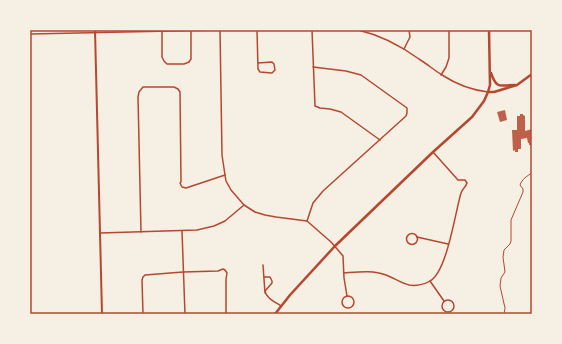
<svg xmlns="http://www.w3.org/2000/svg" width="562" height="344" viewBox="0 0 562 344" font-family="Jost,sans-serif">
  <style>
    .building { fill: #bf614a }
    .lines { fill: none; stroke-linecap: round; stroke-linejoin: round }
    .path { stroke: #b5482f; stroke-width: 1 }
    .minor { stroke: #b5482f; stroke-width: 1.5 }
    .tertiary { stroke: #b5482f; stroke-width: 2 }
    .secondary { stroke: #b5482f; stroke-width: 2.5 }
    .neatline { fill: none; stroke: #b5482f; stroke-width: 1.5 }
  </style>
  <rect width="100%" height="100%" fill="#f6efe4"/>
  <g class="building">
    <polygon points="505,110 507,120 500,122 497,112"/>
    <polygon points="520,114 523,114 523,115 525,116 525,131 532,129 532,145 529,145 529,143 528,143 527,138 521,139 521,149 518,149 518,152 515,152 515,150 513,151 512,130 517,130 517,116 520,116"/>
  </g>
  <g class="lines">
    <path class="path" d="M 504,314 L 505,308 L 500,286 L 501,278 L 505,272 L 503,257 L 504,250 L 510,244 L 511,241 L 511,220 L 523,192 L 523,189 L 520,185 C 522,179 527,176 532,173"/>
    <g class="minor">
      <polyline points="220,30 222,155 225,175 226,181 231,190 244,205 255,212 265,215 276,217 307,221 331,242 338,250 343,256 344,278 347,296"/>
      <polyline points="257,30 258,69 260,72 272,73 275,70 274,64 272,62 258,63"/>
      <polyline points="312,30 315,106 320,108 330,109 341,112 380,140"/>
      <path d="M 358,30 C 380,35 401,46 419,59 C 427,64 434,70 442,75 C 456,84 471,90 488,92"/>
      <polyline points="162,31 162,57 164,61 167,64 184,64 189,62 191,59 191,31"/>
      <polyline points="30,34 219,30"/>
      <polyline points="404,49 410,37 409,30"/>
      <polyline points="441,75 446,67 449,58 449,30"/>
      <polyline points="307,221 313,203 323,191 406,116 407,113 407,108 361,75 346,71 313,67"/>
      <polyline points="182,231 185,314"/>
      <polyline points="141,232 138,97 139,92 143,87 174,87 178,89 180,92 181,182 180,183 182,187 186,188 225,175"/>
      <polyline points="100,233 197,230 214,226 225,221 244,205"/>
      <circle cx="412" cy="239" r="5.5"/>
      <polyline points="417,237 448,244"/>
      <polyline points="263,265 265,293"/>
      <path d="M 344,273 C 358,272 373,270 386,275 C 394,278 401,283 409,285 C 415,286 424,285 430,281 C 447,272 455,213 461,193 C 462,189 466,187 467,183 L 465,180 L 458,180 L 433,152"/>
      <path d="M 264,277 L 270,277 L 272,281 L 272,283 L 265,291 C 266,298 275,302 281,306"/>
      <polyline points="430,281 444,301"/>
      <circle cx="348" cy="302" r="6"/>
      <circle cx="448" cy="306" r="6"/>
      <polyline points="143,314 142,280 143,277 145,275 183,272 218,271 223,269 225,270 227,273 226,279 226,314"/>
    </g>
    <polyline class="tertiary" points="95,30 102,314"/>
    <g class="secondary">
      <path d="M 491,73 C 497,90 500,85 515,85"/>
      <polyline points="488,92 494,92 517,85 532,74"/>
      <polyline points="275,314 290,295 335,246 433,152 472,117 484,101 488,92 490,85 489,30"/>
    </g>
  </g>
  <rect width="562" height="344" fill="none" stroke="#f6efe4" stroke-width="62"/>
  <rect x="31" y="31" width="500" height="282" class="neatline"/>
</svg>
